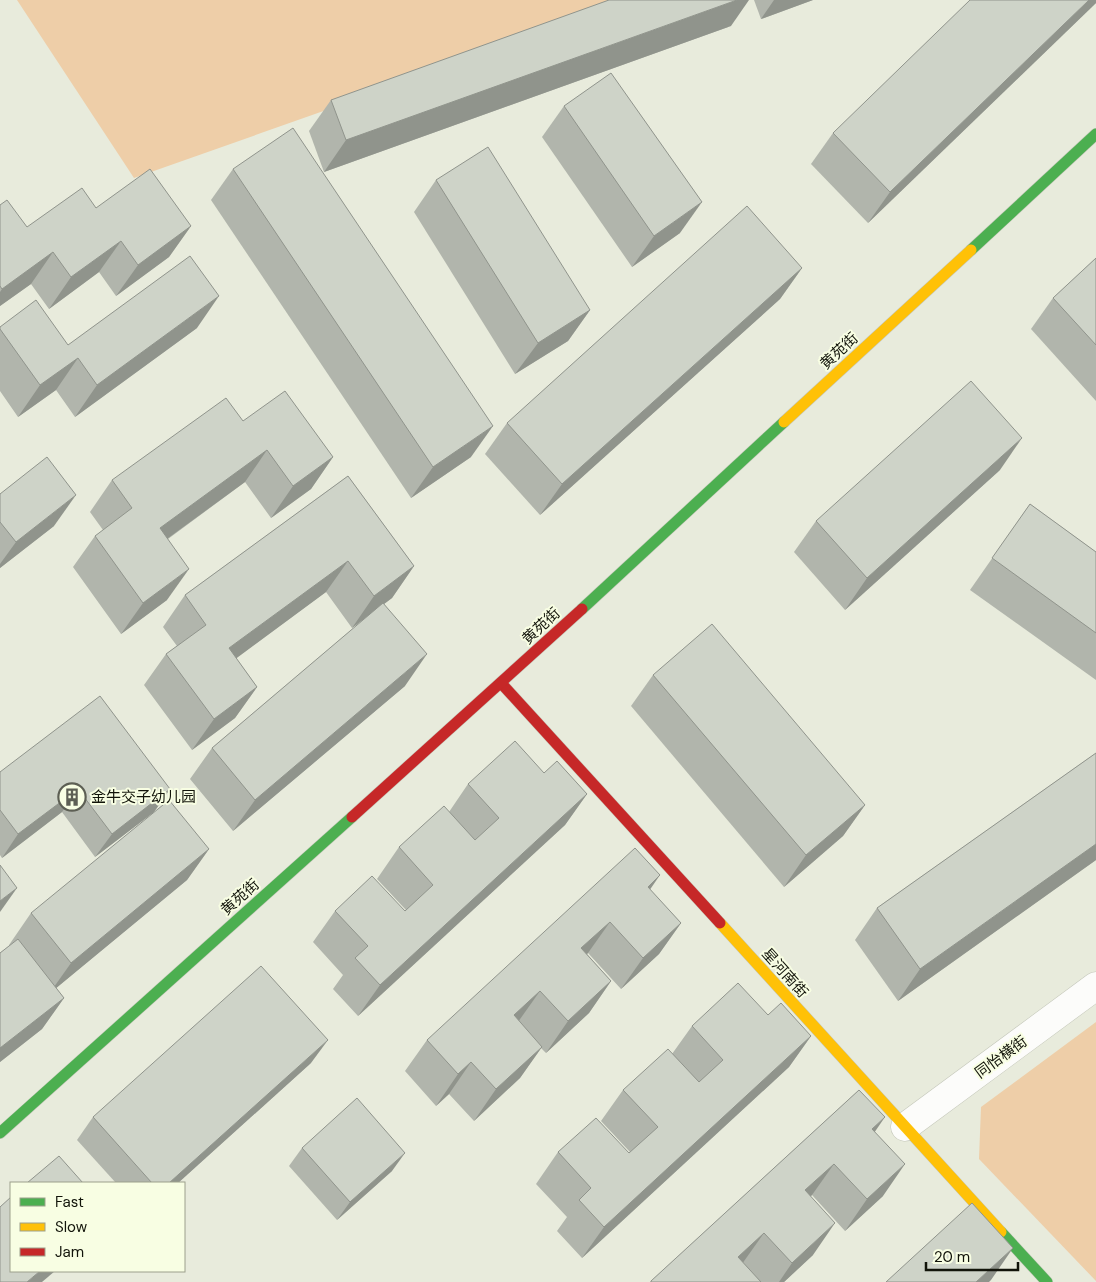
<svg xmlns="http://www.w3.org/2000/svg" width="1096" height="1282" viewBox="0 0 1096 1282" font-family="'DM Sans','Noto Sans SC',sans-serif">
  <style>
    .green { fill: #eecea8 }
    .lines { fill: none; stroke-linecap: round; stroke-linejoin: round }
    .street-casing { stroke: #c4c7ba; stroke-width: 29 }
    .fast-casing { stroke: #c4c7ba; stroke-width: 12 }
    .slow-casing { stroke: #c4c7ba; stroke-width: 12 }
    .jam-casing { stroke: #c4c7ba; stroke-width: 12 }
    .street { stroke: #fcfcfa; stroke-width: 28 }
    .fast { stroke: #4caf50; stroke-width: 11 }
    .slow { stroke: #ffc107; stroke-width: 11 }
    .jam { stroke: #c62828; stroke-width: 11 }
    .wall { fill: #b1b5ac }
    .shaded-wall { fill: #90948c }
    .building { fill: #ced3c8; stroke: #90948c }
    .labels { text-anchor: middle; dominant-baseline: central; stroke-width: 4; stroke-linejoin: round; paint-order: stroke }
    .street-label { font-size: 15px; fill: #12140a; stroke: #f8fee3 }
    .poi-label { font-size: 15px; fill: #12140a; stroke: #f8fee3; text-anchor: start }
  </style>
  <rect width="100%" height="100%" fill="#e8ebdc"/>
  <g class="green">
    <polygon points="17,0 638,0 134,178"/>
    <polygon points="1096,1022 1096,1281 979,1159 981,1107"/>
  </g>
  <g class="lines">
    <g class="street-casing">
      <polyline id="street" points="905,1127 1096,986"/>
    </g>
    <g class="fast-casing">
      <g id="fast">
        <polyline points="971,250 1096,134"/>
        <polyline points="582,609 784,422"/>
        <polyline points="0,1133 352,817"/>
        <polyline points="1001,1232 1047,1282"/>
      </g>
    </g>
    <g class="slow-casing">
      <g id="slow">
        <polyline points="784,422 971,250"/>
        <polyline points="720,923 1001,1232"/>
      </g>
    </g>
    <g class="jam-casing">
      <g id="jam">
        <polyline points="501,683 720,923"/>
        <polyline points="352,817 582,609"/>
      </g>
    </g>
    <use href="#street" class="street"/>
    <use href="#fast" class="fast"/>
    <use href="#slow" class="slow"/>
    <use href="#jam" class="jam"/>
  </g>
  <g class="wall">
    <polygon points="754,0 813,0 761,19"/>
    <polygon points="1096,0 1096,3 868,223 811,164 833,133"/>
    <polygon points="731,26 324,172 309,131 331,100"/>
    <polygon points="564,106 680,233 632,267 542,137"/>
    <polygon points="233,169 471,457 411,498 211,200"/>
    <polygon points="436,180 590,310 568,341 515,374 414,212"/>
    <polygon points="0,205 27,227 96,208 191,226 169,257 116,296 99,272 49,309 31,284 0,306"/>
    <polygon points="1096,258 1096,401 1031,329 1053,298"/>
    <polygon points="802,268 780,299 540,515 485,454 507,423"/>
    <polygon points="0,327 68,345 197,328 75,417 56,390 18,417 0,391"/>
    <polygon points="243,421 333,457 311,489 271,518 245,482 168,539 167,600 121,634 73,567 95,536 103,530 90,512 112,480"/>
    <polygon points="1000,470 845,610 794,552 816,521"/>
    <polygon points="348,476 414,566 392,598 384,604 405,686 233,831 190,779 212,748 368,616 352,628 326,592 236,658 257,687 235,718 192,750 144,685 166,654 177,646 163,627 185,595"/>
    <polygon points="0,494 54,526 0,568"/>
    <polygon points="1030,504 1096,552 1096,680 970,590"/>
    <polygon points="653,675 865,805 843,836 784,887 631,706"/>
    <polygon points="1096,753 1096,860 898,1001 855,940 877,908"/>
    <polygon points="0,772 170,789 154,812 95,857 62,812 2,858 0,855"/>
    <polygon points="544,773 587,794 565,825 358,1016 333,989 343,975 313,942 335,911 405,911 406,910 377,879 399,847 449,812 468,784"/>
    <polygon points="209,849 187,880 56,988 64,998 42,1029 0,1062 0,953 9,946 9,945 31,913"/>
    <polygon points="650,890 681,923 659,954 621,989 588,953 587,954 611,981 589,1013 546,1053 541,1048 520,1078 474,1121 449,1094 436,1106 405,1071 427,1040"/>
    <polygon points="768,1015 811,1036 789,1067 582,1258 557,1231 567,1217 536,1184 558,1152 629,1153 630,1152 601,1121 623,1090 672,1054 692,1026"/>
    <polygon points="311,1063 178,1183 116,1183 77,1140 93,1117"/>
    <polygon points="859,1090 875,1131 883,1196 845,1231 812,1195 811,1196 813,1255 784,1282 650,1282"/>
    <polygon points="302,1148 392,1171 337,1220 289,1166"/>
  </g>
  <g class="shaded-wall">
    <polygon points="737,0 749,0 731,26 324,172 346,140"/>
    <polygon points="774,0 813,0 761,19"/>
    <polygon points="1089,0 1096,0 1096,3 868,223 890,192"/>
    <polygon points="702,202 680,233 632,267 654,236"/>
    <polygon points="191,226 169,257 116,296 138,265"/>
    <polygon points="121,241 99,272 49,309 71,277"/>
    <polygon points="53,252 31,284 0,306 0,292 2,289"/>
    <polygon points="802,268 780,299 540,515 562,484"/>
    <polygon points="219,296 197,328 75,417 97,385"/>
    <polygon points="590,310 568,341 515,374 538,343"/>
    <polygon points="78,358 56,390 18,417 40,385"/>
    <polygon points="493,426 471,457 411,498 433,467"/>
    <polygon points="1022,438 1000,470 845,610 867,578"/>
    <polygon points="267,450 245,482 138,560 160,528"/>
    <polygon points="333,457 311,489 271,518 293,486"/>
    <polygon points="76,495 54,526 0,568 0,564 16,542"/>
    <polygon points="348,561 326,592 207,680 229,648"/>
    <polygon points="414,566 392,598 352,628 374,596"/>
    <polygon points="189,569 167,600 121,634 143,603"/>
    <polygon points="427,654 405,686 233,831 255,800"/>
    <polygon points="257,687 235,718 192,750 214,719"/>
    <polygon points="78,789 62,812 2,858 18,834"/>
    <polygon points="170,789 154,812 95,857 112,834"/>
    <polygon points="587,794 565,825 358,1016 380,985"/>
    <polygon points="865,805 843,836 784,887 806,855"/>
    <polygon points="1096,844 1096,860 898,1001 920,969"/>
    <polygon points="209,849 187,880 49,994 71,963"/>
    <polygon points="660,875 638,907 648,887"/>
    <polygon points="17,888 0,912 0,901"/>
    <polygon points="610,922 588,953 559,980 581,948"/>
    <polygon points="681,923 659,954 621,989 643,958"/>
    <polygon points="611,981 589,1013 546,1053 568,1021"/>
    <polygon points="540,991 518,1022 514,1015"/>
    <polygon points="64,998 42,1029 0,1062 0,1048"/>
    <polygon points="811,1036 789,1067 582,1258 604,1227"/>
    <polygon points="328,1040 311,1063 178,1183 169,1183"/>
    <polygon points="542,1047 520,1078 474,1121 496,1089"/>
    <polygon points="471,1062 449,1094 436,1106 458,1074"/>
    <polygon points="885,1117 863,1149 872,1129"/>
    <polygon points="405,1153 392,1171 337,1220 350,1202"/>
    <polygon points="834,1164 812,1195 783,1221 805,1190"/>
    <polygon points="905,1164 883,1196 845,1231 867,1199"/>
    <polygon points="835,1223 813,1255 784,1282 779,1282 792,1263"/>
    <polygon points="764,1233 742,1264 738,1257"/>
    <polygon points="1013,1248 991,1280 989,1282 976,1282"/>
    <polygon points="40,1271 55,1271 42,1282 27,1282"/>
  </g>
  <g class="building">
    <polygon points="609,0 737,0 346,140 331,100"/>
    <polygon points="970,0 1089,0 890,192 833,133"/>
    <polygon points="611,73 702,202 654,236 564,106"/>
    <polygon points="293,128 493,426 433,467 233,169"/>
    <polygon points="488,147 590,310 538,343 436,180"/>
    <polygon points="150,169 191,226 138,265 121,241 71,277 53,252 2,289 0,286 0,205 7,200 27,227 82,188 96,208"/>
    <polygon points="747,206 802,268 562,484 507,423"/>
    <polygon points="190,256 219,296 97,385 78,358 40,385 0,329 0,327 36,300 68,345"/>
    <polygon points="1096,258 1096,345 1053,298"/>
    <polygon points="971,381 1022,438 867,578 816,521"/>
    <polygon points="285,391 333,457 293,486 267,450 160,528 189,569 143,603 95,536 132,508 112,480 226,398 243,421"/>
    <polygon points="47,457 76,495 16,542 0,522 0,494"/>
    <polygon points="348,476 414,566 374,596 348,561 229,648 257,687 214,719 166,654 206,625 185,595"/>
    <polygon points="1030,504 1096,552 1096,633 992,558"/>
    <polygon points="383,603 427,654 255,800 212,748"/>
    <polygon points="712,624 865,805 806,855 653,675"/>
    <polygon points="100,696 170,789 112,834 78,789 18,834 0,810 0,772"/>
    <polygon points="515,741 544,773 557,761 587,794 380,985 355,958 368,946 335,911 372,876 405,911 433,885 399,847 444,806 475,840 499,818 468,784"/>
    <polygon points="1096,753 1096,844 920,969 877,908"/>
    <polygon points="169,800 209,849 71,963 31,913"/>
    <polygon points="635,848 660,875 648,887 681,923 643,958 610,922 581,948 611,981 568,1021 540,991 514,1015 542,1047 496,1089 471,1062 458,1074 427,1040"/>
    <polygon points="0,865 17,888 0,901"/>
    <polygon points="18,939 64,998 0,1048 0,953"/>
    <polygon points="261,966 328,1040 169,1183 152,1183 93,1117"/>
    <polygon points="738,983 768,1015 781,1003 811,1036 604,1227 579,1200 591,1188 558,1152 596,1118 629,1153 658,1127 623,1090 668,1049 699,1082 723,1060 692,1026"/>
    <polygon points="859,1090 885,1117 872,1129 905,1164 867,1199 834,1164 805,1190 835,1223 792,1263 764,1233 738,1257 761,1282 651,1282 651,1281"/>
    <polygon points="357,1098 405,1153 350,1202 302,1148"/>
    <polygon points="59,1156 83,1183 27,1183"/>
    <polygon points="11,1197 11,1271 40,1271 27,1282 0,1282 0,1207"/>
    <polygon points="972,1203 1013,1248 976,1282 886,1282"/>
  </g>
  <defs>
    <g id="building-ring" transform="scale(1.4375)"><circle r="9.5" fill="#f8fee3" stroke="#5d5f54" stroke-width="1.5"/><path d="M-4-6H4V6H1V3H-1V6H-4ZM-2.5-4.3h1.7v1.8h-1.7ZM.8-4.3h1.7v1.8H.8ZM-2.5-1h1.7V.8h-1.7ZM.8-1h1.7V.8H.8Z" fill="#5d5f54"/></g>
  </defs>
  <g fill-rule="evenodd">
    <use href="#building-ring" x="72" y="797"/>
  </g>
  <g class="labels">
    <g class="street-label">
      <text transform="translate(839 351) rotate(-43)">黄苑街</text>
      <text transform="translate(541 626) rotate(-43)">黄苑街</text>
      <text transform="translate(240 897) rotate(-42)">黄苑街</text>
      <text transform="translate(785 973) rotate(48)">星河南街</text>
      <text transform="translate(1001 1057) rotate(-36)">同怡横街</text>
    </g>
    <g class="poi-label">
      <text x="91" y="797">金牛交子幼儿园</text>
    </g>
  </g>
  <rect x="10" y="1182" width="175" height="90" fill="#f8fee3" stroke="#9ca08c"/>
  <rect x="20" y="1198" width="25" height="8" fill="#4caf50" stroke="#9ca08c"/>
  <text x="55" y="1207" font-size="15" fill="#12140a">Fast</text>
  <rect x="20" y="1223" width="25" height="8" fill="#ffc107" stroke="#9ca08c"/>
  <text x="55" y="1232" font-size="15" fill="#12140a">Slow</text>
  <rect x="20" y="1248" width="25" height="8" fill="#c62828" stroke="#9ca08c"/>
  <text x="55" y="1257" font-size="15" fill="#12140a">Jam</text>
  <path d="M926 1262v8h92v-8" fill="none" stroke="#12140a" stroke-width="2.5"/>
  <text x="934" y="1262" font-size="15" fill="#12140a" stroke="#f8fee3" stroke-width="4" paint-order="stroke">20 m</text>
</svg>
